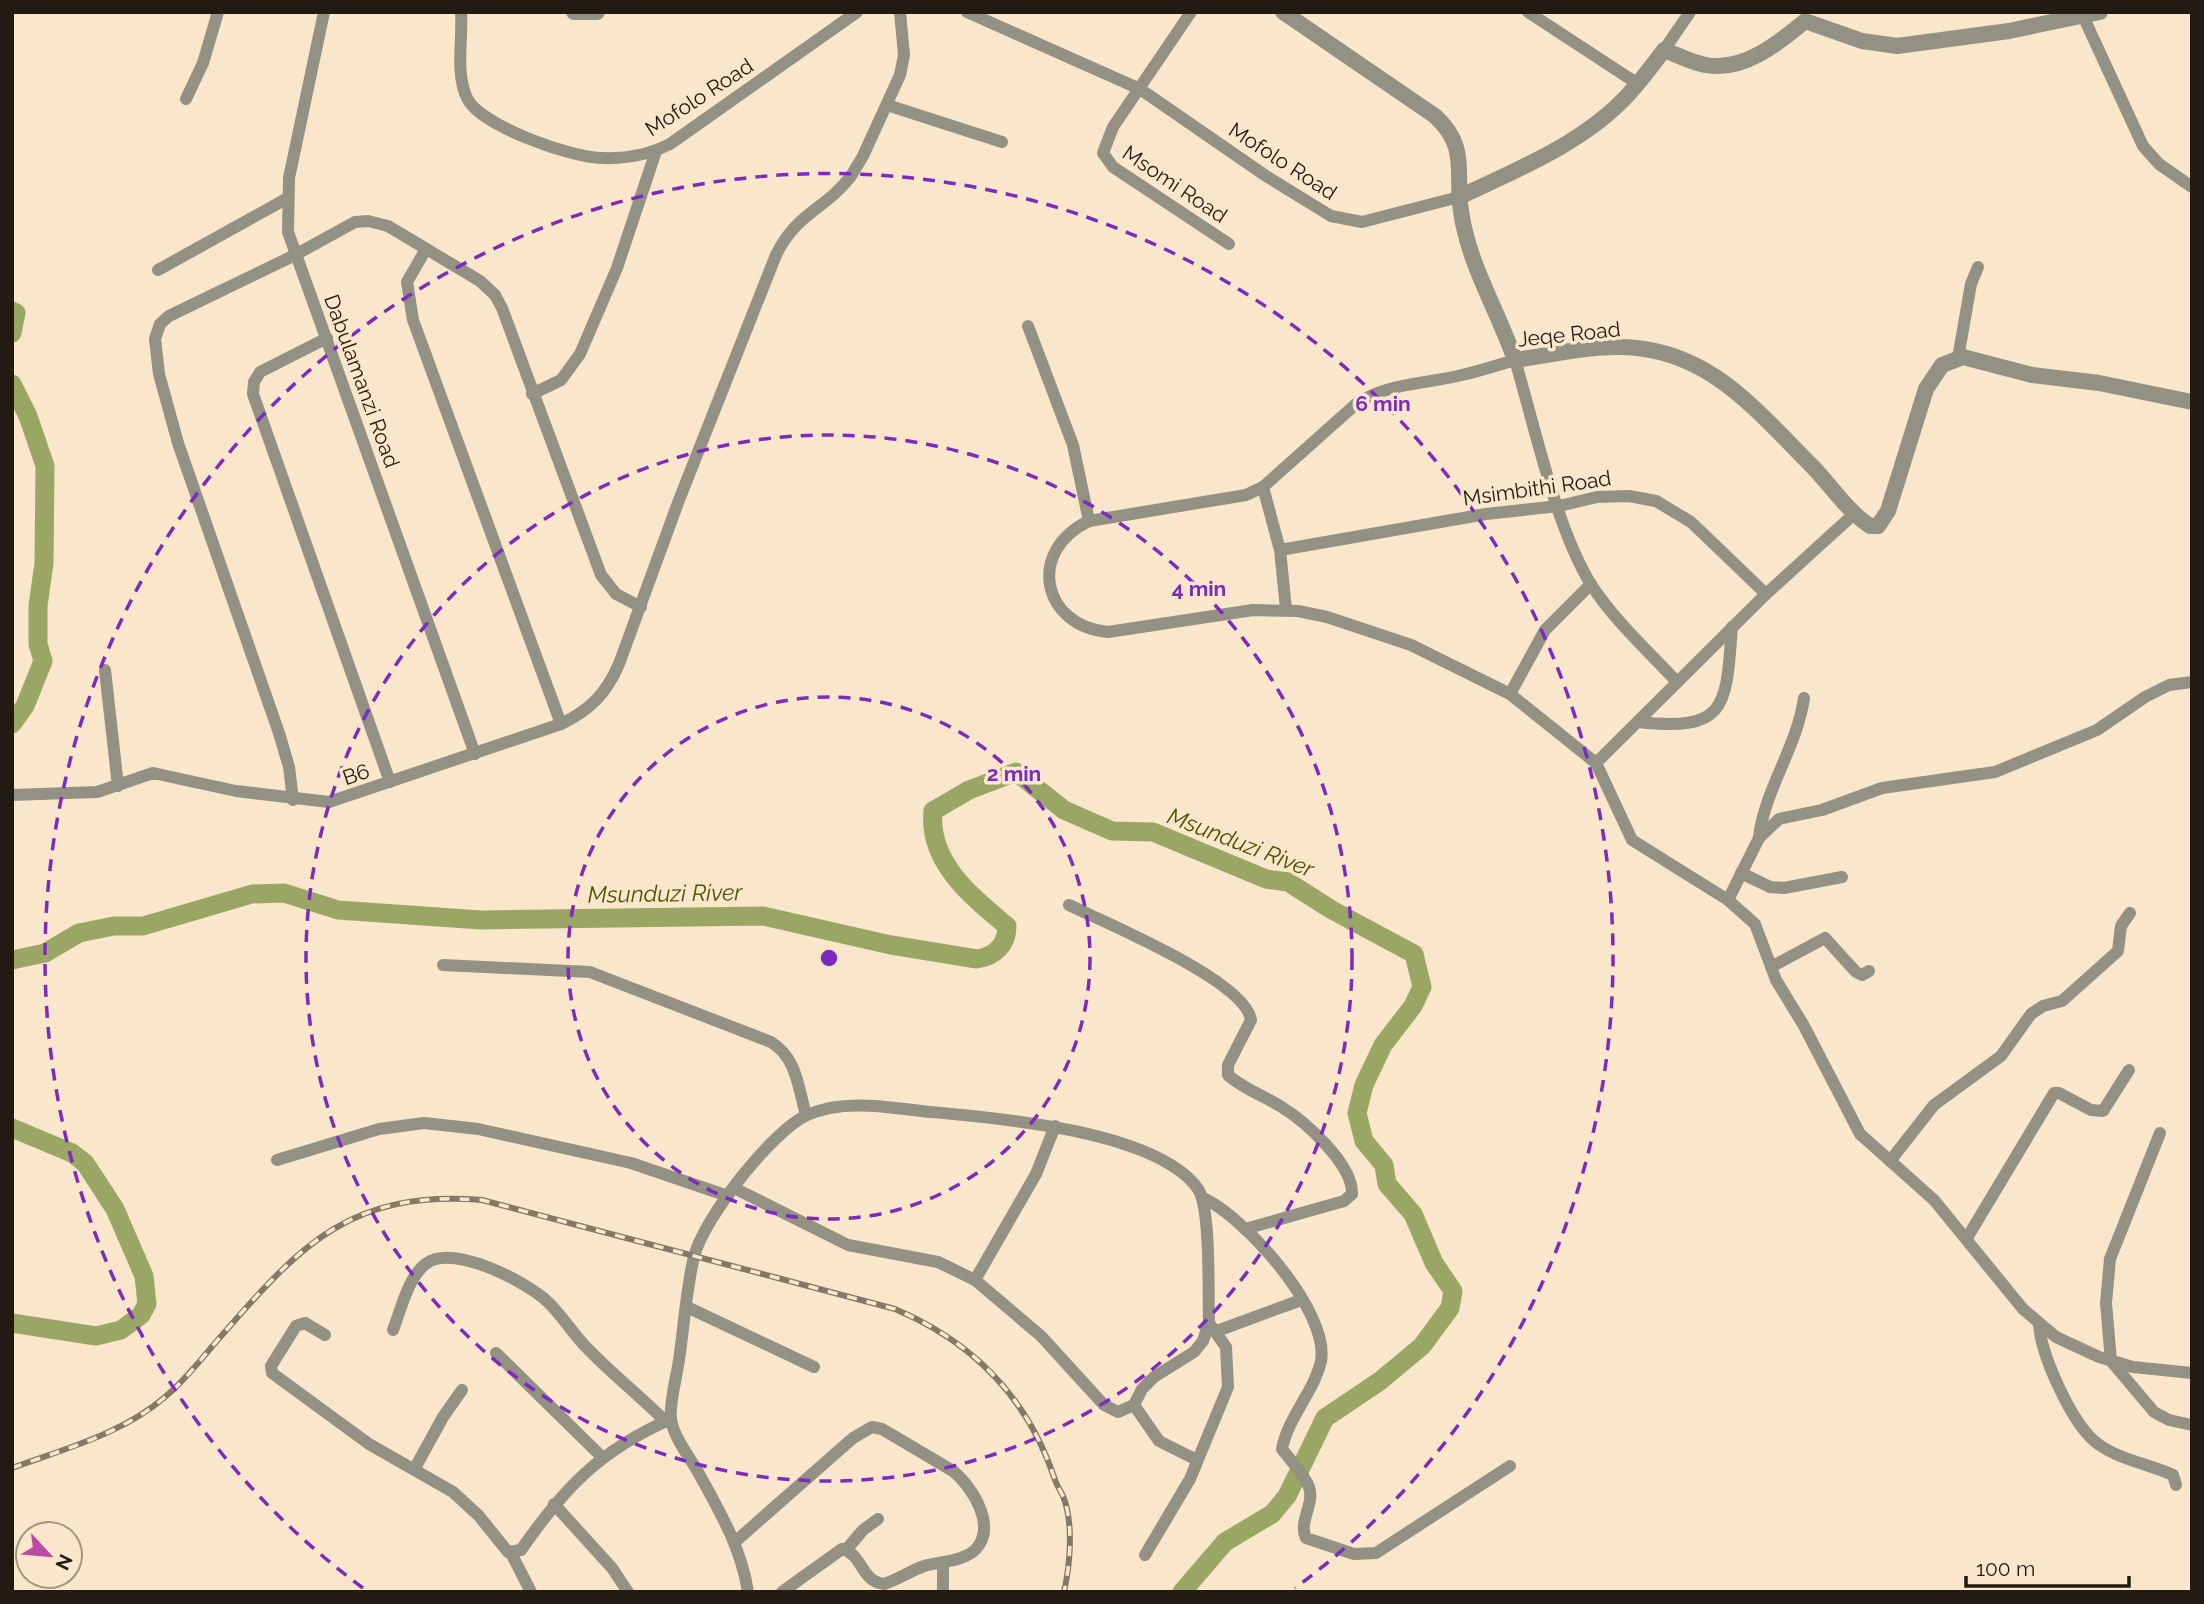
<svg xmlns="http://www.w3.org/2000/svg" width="2204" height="1604" viewBox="0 0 2204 1604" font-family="Raleway,sans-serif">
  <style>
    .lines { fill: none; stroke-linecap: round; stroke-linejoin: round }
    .river { stroke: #9aa764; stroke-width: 19 }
    .minor { stroke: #939184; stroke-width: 12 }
    .tertiary { stroke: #939184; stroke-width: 16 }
    .rail-casing { stroke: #847866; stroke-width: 6 }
    .rail { stroke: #f9e6cb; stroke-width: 3.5; stroke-dasharray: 10; stroke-linecap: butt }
    .ring { fill: none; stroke: #7b2cbf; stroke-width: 3.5; stroke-dasharray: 12 9 }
    .labels { text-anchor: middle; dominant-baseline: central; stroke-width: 7; stroke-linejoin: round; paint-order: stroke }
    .street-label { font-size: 21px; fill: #221b11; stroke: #f9e6cb }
    .water-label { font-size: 23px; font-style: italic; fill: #4a5402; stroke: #f9e6cb }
    .centre { fill: #7b2cbf; stroke: #f9e6cb; stroke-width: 3.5 }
    .ring-label { font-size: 21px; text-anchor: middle; font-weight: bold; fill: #7b2cbf; stroke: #f9e6cb; stroke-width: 7; stroke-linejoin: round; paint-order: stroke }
  </style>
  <rect width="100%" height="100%" fill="#f9e6cb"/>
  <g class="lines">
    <g class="river">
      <polyline points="12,311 16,313 12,333"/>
      <polyline points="12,384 28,416 45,466 44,563 38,606 38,644 43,661 25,706 12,724"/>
      <path d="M 12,960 L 45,953 L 79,933 L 114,926 L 143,926 L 252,894 L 284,893 L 338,910 L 481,920 L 763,916 L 891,945 L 977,959 C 995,956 1007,945 1007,926 C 971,896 928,862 933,811 L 969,790 L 1016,772 L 1064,810 L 1112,831 L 1153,832 L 1266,879 L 1288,882 L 1332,910 L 1414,954 L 1422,987 L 1413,1006 L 1383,1045 L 1364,1085 L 1357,1113 L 1364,1141 L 1384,1165 L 1387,1184 L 1413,1214 L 1434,1263 L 1453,1291 L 1450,1308 L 1422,1346 L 1380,1381 L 1325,1418 L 1287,1496 L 1272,1514 L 1225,1542 L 1182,1592"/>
      <polyline points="12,1128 72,1153 85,1163 115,1209 144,1276 147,1304 141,1315 121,1330 96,1336 12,1323"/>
    </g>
    <g class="minor">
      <polyline points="324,12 289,178 288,232 475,754"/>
      <path d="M 461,12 C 463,39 455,73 467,98 C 480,126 572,158 602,158 C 625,159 650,154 670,144 L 857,12"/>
      <polyline points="967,12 1140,89 1266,176 1331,216 1362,222 1459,197"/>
      <polyline points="1191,12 1113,127 1103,153 1113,167 1229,244"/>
      <polyline points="1528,12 1638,84"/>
      <polyline points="2083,16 2143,146 2159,164 2192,187"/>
      <polyline points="1664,50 1690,12"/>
      <polyline points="186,99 203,63 218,12"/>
      <polyline points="887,105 1002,142"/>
      <polyline points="426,249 407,282 413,320 561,724"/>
      <polyline points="158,270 286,199"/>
      <path d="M 1028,326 L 1073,445 L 1089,521 C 1026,551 1042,626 1108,632 L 1253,610 L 1298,611 L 1327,617 L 1411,645 L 1510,694 L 1596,763 L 1632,840 L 1728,900 L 1755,924 L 1776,980 L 1804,1026 L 1860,1134 L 1934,1200 L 2023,1309 L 2056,1337 L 2099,1357 L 2133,1367 L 2192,1373"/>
      <polyline points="327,338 260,372 254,382 253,394 390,782"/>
      <polyline points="1958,358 1971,284 1978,267"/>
      <polyline points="532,394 561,380 580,354 617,268 656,151"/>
      <polyline points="1263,487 1280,550 1286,609"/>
      <path d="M 1089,521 L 1246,495 L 1263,487 L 1356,404 C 1387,383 1425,384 1462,375 C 1480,371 1498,365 1515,360 C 1535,427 1556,529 1592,586 C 1615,621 1648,651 1677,682"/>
      <polyline points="1280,550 1486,514 1559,506 1597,497 1629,496 1656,501 1691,522 1766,594"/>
      <polyline points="105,670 118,786"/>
      <polyline points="1510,694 1545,630 1591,584"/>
      <path d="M 1638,722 C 1728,732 1726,706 1732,627"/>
      <polyline points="1596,763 1766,594 1854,514"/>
      <path d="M 12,795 L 97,792 L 153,773 L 236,791 L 329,802 L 561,724 C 590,710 606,694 619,664 L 679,500 L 776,255 C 797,212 825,210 851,176 L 863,156 L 900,75 L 904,55 L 900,12"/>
      <polyline points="293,800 289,767 279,733 178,443 159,374 155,339 160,324 169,316 295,255 355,222 368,221 388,226 480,281 495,295 502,308 601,575 616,594 641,607"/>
      <path d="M 1759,837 C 1765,789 1797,747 1804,698"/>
      <polyline points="1741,873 1770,887 1784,888 1842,877"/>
      <polyline points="1728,900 1759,838 1779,819 1822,810 1882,788 1995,772 2097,730 2145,697 2169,685 2192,682"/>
      <path d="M 1069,905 C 1106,923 1246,981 1251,1020 L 1228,1065 L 1228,1075 C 1242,1088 1264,1096 1280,1106 C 1305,1121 1353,1164 1352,1194 L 1344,1201 L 1245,1229"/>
      <path d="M 443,965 L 590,972 L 771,1042 C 797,1058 798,1087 806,1115"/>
      <polyline points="1771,967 1825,938 1856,972 1862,975 1869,971"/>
      <polyline points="2160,1133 2110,1259 2106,1303 2111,1361 2154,1412 2169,1420 2192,1425"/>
      <polyline points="277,1160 379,1129 424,1123 478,1129 631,1163 728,1196"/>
      <polyline points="1890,1161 1934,1105 2001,1056 2031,1014 2043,1006 2062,1001 2118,951 2121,926 2130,913"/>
      <path d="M 734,1188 L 848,1245 L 938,1262 L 975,1280 L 1041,1336 L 1104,1405 L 1118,1412 L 1134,1405 L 1142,1389 L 1154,1377 L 1194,1352 L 1203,1341 L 1209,1323 C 1208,1295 1211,1208 1198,1189 C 1157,1131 998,1118 931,1112 C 892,1108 845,1098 807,1115 C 772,1131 703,1219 694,1257 C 686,1290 684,1326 679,1360 C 677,1375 669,1404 671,1419 C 673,1436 690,1458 698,1472 C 720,1512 741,1547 748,1592"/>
      <path d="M 1203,1198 C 1244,1216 1330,1312 1321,1361 C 1314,1392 1288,1417 1282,1449 C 1290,1460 1304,1474 1309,1487 C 1315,1504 1298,1522 1306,1538 L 1354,1554 L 1376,1553 L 1510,1466"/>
      <polyline points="1967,1238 2054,1093 2059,1093 2091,1110 2103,1111 2129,1070"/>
      <polyline points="975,1280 1036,1174 1055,1126"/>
      <polyline points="687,1307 814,1367"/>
      <path d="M 2039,1324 C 2041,1355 2072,1425 2098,1444 C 2120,1460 2149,1464 2173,1475 L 2176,1485"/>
      <path d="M 393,1330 C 401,1310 408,1276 427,1263 C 455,1244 527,1282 549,1303 C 563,1317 573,1334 587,1348 C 612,1374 640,1396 666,1422"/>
      <polyline points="1217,1331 1301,1300"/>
      <path d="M 325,1335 L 305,1323 L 296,1326 L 271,1366 L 272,1373 L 369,1444 L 453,1492 L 479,1516 L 508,1552 L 521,1550 C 564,1488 600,1450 671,1419"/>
      <polyline points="496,1353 602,1457"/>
      <polyline points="1134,1405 1159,1441 1197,1460"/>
      <polyline points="415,1468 443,1417 462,1390"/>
      <polyline points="554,1504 612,1568 628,1592"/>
      <path d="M 736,1541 L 853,1438 L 872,1427 L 882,1429 L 953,1471 C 972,1486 997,1526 976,1549 C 965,1561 939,1562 924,1566 C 910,1571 897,1580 884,1584 C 861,1582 863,1554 842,1549 L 782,1592"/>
      <polyline points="846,1550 863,1530 878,1519"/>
      <polyline points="511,1553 531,1592"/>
      <polyline points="1145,1555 1190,1479 1228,1387 1226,1347 1209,1323"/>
      <polyline points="943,1592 943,1562"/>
    </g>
    <g class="tertiary">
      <polyline points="574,12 597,12"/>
      <path d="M 1283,12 L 1435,116 C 1469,147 1455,172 1461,211 C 1468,263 1498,311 1515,360 C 1550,355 1587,346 1622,347 C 1708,349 1754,408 1811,465 C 1829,483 1849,513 1870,526 L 1878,526 L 1888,511 L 1926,389 L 1942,365 L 1963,357 L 2032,375 L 2099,383 L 2192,402"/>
      <path d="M 1459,197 C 1514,171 1579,145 1623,100 C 1638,85 1651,67 1664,50 C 1678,55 1692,63 1706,65 C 1743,72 1779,43 1805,21 L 1862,41 L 1897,46 L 2009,31 L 2100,12"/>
    </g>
    <g class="rail-casing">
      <path id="rail" d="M 12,1468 C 64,1449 122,1434 165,1397 C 187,1379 204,1355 223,1334 C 302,1243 352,1190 482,1200 L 895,1309 C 973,1342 1027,1397 1054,1477 C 1056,1484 1060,1490 1063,1496 C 1074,1523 1070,1565 1064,1592"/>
    </g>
    <use href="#rail" class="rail"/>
  </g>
  <g class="ring">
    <circle cx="829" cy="958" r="261"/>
    <circle cx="829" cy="958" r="523"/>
    <path d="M363 1588A784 784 0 1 1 1295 1588"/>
  </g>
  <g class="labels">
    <g class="street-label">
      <text transform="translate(699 97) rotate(-33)">Mofolo Road</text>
      <text transform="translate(1283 161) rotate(33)">Mofolo Road</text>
      <text transform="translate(1175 184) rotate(34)">Msomi Road</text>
      <text transform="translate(1569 334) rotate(-6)">Jeqe Road</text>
      <text transform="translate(362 381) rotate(70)">Dabulamanzi Road</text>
      <text transform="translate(1537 488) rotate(-8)">Msimbithi Road</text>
      <text transform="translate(356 774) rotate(-19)">B6</text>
    </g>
    <g class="water-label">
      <text transform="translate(1241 842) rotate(21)">Msunduzi River</text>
      <text transform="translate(665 893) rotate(-1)">Msunduzi River</text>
    </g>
  </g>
  <circle cx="829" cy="958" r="10" class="centre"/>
  <g class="ring-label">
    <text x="1383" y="411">6 min</text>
    <text x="1199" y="596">4 min</text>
    <text x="1014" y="781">2 min</text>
  </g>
  <rect width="2204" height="1604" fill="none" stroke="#221b11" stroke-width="28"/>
  <g transform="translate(49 1555) rotate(116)"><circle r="33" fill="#f9e6cb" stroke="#a39581" stroke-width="2"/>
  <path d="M0-5L12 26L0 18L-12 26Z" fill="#bc4aa6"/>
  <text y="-10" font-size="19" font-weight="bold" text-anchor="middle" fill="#221b11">N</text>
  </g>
  <path d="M1966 1576v10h163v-10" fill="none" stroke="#221b11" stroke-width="3.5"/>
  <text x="1976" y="1576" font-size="21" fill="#221b11" stroke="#f9e6cb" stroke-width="5" paint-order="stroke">100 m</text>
</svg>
